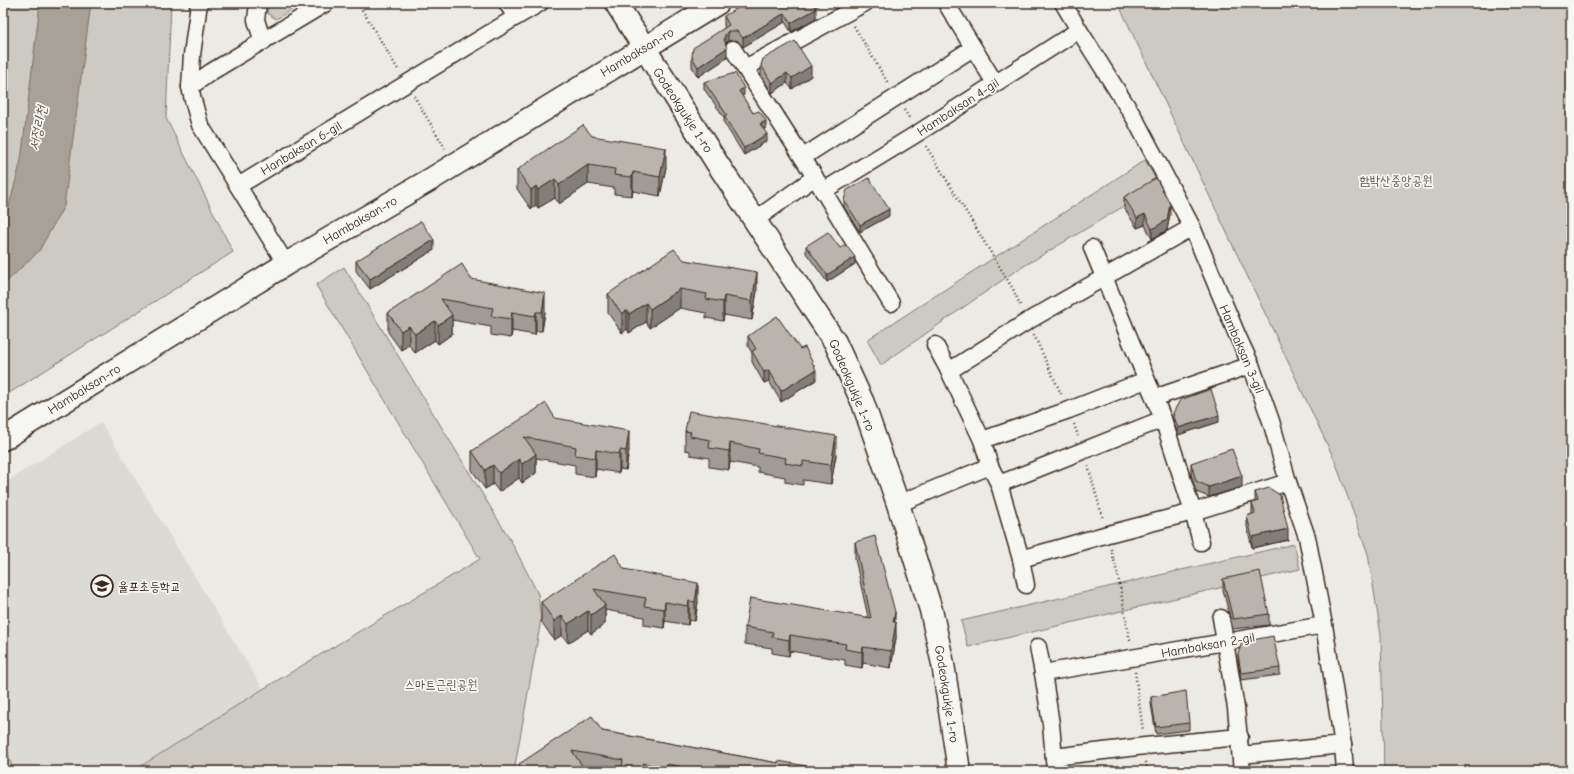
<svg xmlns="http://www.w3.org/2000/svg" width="1574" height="774" viewBox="0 0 1574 774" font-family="'Comic Neue','Poor Story',sans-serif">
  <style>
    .built { fill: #dcdad4 }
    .green { fill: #cdcac4; stroke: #847a71 }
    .water { fill: #a8a198; stroke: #7c7167 }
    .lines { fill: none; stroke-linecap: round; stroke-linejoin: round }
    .street-casing { stroke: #3b2a1e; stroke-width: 19 }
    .secondary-casing { stroke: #3b2a1e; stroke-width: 25 }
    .path { stroke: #3b2a1e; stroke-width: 2.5; stroke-dasharray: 1 3; stroke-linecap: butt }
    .street { stroke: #f6f6f2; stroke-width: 16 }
    .secondary { stroke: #f6f6f2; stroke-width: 22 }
    .wall { fill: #a09b96; stroke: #3b2a1e }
    .shaded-wall { fill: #827e7a; stroke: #3b2a1e }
    .building { fill: #bab4ae; stroke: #3b2a1e }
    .labels { text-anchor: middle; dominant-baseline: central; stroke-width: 3.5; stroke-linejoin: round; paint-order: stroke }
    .street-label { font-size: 13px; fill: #3b2a1e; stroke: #f6f6f2 }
    .park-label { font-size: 13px; fill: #605248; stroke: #f6f6f2 }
    .poi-label { font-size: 13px; fill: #3b2a1e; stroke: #f6f6f2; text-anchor: start }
    .water-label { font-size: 14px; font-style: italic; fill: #615449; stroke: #f6f6f2 }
  </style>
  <rect width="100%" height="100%" fill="#ebeae5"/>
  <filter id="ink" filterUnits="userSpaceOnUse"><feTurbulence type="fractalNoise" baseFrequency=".025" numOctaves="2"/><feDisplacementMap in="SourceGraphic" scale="8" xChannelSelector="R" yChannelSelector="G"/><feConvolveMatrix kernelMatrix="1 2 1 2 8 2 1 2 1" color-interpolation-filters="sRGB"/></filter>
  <g filter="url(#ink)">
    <polygon class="built" points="101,422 263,689 133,771 13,771 3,735 3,484"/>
    <g class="green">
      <polygon points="3,3 171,3 166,118 233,252 3,397"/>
      <polygon points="269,3 303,3 276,19 267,13"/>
      <polygon points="1118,3 1571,3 1571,771 1384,771 1381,635 1368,554 1335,461"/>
      <polygon points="1145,160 1159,185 1014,272 881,365 867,340"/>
      <polygon points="344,267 511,541 538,594 541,620 514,771 133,771 263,689 480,559 316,285"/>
      <polygon points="1294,544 1300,569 968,647 961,621"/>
      <polygon points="3,735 13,771 3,771"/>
    </g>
    <polygon class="water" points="40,3 91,3 64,206 39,251 3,285 3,218 7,214 21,160"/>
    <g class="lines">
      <g class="street-casing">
        <g id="street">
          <polyline points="199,3 192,55 190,87 193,100 200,125 238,186 516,17 507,3"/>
          <polyline points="258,3 256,20 263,42"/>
          <polyline points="946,3 995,83"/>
          <polyline points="516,17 540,3"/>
          <polyline points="1079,30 1135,119 1192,227"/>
          <polyline points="733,49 745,68"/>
          <polyline points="190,87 211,72 326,3"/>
          <polyline points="803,157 973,48"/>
          <polyline points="818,182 891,303"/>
          <polyline points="238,186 286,264"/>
          <polyline points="823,191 918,133 1079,30 1063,3"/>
          <polyline points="755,220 815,177 745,68 865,3"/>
          <polyline points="1092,248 1163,419 1193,512 1201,542"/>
          <polyline points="935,345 949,371"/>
          <polyline points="1154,398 1251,365"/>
          <polyline points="982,440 1069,410 1146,380"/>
          <polyline points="1288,482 1307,537 1324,625"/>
          <polyline points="999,484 1163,419"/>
          <polyline points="898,504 990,466 999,484 1021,559 1108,534 1193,512 1288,482 1271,421 1251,365 1238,337 1192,227 1028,321 949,371 982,440 990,466"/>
          <polyline points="1021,559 1026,585"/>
          <polyline points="1221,618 1236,708 1242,771"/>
          <polyline points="1038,647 1043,673"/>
          <polyline points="1241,755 1343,745"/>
          <polyline points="1054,757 1145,746 1240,737"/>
          <polyline points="1055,771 1051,724 1043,673 1324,625 1343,745 1345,771"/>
        </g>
      </g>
      <g class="secondary-casing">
        <g id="secondary">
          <polyline points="616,3 717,163 835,342 863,403 898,504 931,610 943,664 959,771"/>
          <polyline points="3,439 286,264 433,178 718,3"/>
        </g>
      </g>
      <g class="path">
        <polyline points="358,3 399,71"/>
        <polyline points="854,26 888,83"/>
        <polyline points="414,96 445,148"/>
        <polyline points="904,110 910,119"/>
        <polyline points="926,146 1013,289 1021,307"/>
        <polyline points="1034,335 1062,396"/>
        <polyline points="1074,424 1078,436"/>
        <polyline points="1088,466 1103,519"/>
        <polyline points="1111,549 1118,576 1130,642"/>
        <polyline points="1135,672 1143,731"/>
        <polyline points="1146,762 1147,771"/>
      </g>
      <use href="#street" class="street"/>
      <use href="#secondary" class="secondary"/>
    </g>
    <g class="wall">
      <polygon points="815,8 816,18 791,32 785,22 743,47 737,40 728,41 725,44 727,58 698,77 692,67 692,57 725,27 724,26 724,16"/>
      <polygon points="761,65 811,76 792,89 787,83 772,93 761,76"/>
      <polygon points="704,82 744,95 742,96 753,113 766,128 764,129 767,141 744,155 724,123 724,117 704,89"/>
      <polygon points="592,136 666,167 660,196 633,191 632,196 614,194 614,188 588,184 559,204 555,198 538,208 536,205 531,209 517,189 517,170"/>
      <polygon points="1124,197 1170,214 1167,230 1152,239 1145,225 1137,228 1124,208"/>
      <polygon points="844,200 889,216 860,232 844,207"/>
      <polygon points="806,246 840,248 855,264 827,282 806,253"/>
      <polygon points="434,250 370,289 356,271 356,261"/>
      <polygon points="684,260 757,291 752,320 724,315 723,321 706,318 706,313 680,308 650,328 646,322 629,333 627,329 622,333 608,313 608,294"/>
      <polygon points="471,279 545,312 542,331 536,331 535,335 512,331 511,338 491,335 491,327 452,320 452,334 438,344 435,340 415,353 409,345 401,350 388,332 388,313"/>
      <polygon points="748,336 816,380 781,402 769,381 764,383 752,362 752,353 748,346"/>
      <polygon points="1173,413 1219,422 1178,435 1173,420"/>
      <polygon points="555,418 629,450 626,470 620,469 619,473 596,469 595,477 575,474 575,465 536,458 536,473 522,483 519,478 499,492 493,484 485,489 472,470 472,451"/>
      <polygon points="685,431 836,455 831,484 803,480 803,485 785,482 785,477 758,472 758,467 730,462 729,470 709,467 709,458 690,455 690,451 685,450"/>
      <polygon points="1191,463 1242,487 1209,497 1196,492 1191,474"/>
      <polygon points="1255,492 1288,540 1252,548 1247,526 1247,516 1252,514 1252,503 1255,502"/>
      <polygon points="855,542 895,622 896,638 891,668 863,663 862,668 845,665 845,660 790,651 789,656 772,653 772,648 745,644 745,627 868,617 855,559"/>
      <polygon points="624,569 698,602 695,621 689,620 688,625 665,621 664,628 644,625 644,617 605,610 605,624 591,634 588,630 568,643 562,635 554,640 541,621 541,602"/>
      <polygon points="1223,579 1269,614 1269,625 1233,629 1223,590"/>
      <polygon points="1238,654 1280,668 1280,675 1241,680 1238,661"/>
      <polygon points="1151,697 1189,723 1189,730 1156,734 1151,704"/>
      <polygon points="602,731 778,763 835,771 519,771 519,764"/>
    </g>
    <g class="shaded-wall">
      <polygon points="811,3 823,3 811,10"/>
      <polygon points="816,9 816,18 791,32 791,23"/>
      <polygon points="785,13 785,22 743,47 743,38"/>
      <polygon points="728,31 728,41 725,44 724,39 725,35"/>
      <polygon points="727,48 727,58 698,77 698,67"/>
      <polygon points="811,66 811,76 792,89 792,78"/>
      <polygon points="787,73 787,83 772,93 772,83"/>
      <polygon points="744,88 744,95 739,98 739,91"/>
      <polygon points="766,121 766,128 760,131 760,124"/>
      <polygon points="767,134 767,141 744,155 744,148"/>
      <polygon points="666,148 666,167 660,196 660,177"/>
      <polygon points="588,165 588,184 559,204 559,185"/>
      <polygon points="633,172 633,191 632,196 632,177"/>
      <polygon points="555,179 555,198 538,208 538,190"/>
      <polygon points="536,186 536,205 531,209 531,190"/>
      <polygon points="1170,204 1170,214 1167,230 1152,239 1152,229"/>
      <polygon points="889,209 889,216 860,232 860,225"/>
      <polygon points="1145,214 1145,225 1137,228 1137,218"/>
      <polygon points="434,240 434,250 370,289 370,279"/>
      <polygon points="855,257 855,264 827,282 827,275"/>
      <polygon points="757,272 757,291 752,320 752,301"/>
      <polygon points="680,289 680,308 650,328 650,309"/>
      <polygon points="545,293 545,312 542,331 542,312"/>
      <polygon points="724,296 724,315 723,321 723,302"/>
      <polygon points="646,303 646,322 629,333 629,314"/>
      <polygon points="627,310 627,329 622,333 622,314"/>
      <polygon points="512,312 512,331 511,338 511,319"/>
      <polygon points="536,312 536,331 535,335 535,316"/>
      <polygon points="452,315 452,334 438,344 438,325"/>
      <polygon points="435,321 435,340 415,353 415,334"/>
      <polygon points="409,326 409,345 401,350 401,331"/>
      <polygon points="769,370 769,381 764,383 764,372"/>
      <polygon points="816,370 816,380 781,402 781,391"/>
      <polygon points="1219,415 1219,422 1178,435 1178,428"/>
      <polygon points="629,431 629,450 626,470 626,451"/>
      <polygon points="836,436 836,455 831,484 831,465"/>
      <polygon points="730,443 730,462 729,470 729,451"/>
      <polygon points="596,450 596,469 595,477 595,458"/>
      <polygon points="620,450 620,469 619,473 619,454"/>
      <polygon points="536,454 536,473 522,483 522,464"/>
      <polygon points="519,459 519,478 499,492 499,473"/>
      <polygon points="493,465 493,484 485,489 485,470"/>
      <polygon points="1242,476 1242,487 1209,497 1209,487"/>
      <polygon points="1288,529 1288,540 1252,548 1252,537"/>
      <polygon points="698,583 698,602 695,621 695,602"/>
      <polygon points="689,601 689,620 688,625 688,606"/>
      <polygon points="665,602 665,621 664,628 664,609"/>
      <polygon points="605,605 605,624 591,634 591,615"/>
      <polygon points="588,611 588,630 568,643 568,624"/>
      <polygon points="895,612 895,627 896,622 896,638 891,668 891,651"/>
      <polygon points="562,616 562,635 554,640 554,621"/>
      <polygon points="790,635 790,651 789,656 789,640"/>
      <polygon points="863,647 863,663 862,668 862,652"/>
      <polygon points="583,767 583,771 577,771"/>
    </g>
    <g class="building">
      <polygon points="746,3 812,3 816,9 791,23 785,13 743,38 737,31 728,31 725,35 724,39 727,48 698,67 692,57 693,48 729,25 724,16"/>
      <polygon points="795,41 811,66 792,78 787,73 772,83 761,65 763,59"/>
      <polygon points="735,73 744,88 739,91 753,113 759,111 766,121 760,124 767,134 744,148 724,116 727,115 704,82"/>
      <polygon points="583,125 592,136 666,148 660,177 633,172 632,177 614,175 615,169 588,165 559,185 555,179 538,190 536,186 531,190 517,170"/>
      <polygon points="869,178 889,209 860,225 844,200 847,190"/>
      <polygon points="1156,178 1170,204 1167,220 1152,229 1145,214 1137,218 1124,197"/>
      <polygon points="421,221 434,240 370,279 356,261"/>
      <polygon points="828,232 840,248 846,245 855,257 827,275 806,246"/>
      <polygon points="674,249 684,260 757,272 752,301 724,296 723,302 706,299 707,294 680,289 650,309 646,303 629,314 627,310 622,314 608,294"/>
      <polygon points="462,264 471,279 545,293 542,312 536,312 535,316 512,312 511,319 491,316 493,308 441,299 452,315 438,325 435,321 415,334 409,326 401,331 388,313"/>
      <polygon points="777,316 800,349 805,347 816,370 781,391 769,370 764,372 752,351 756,349 748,336"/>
      <polygon points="1211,389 1219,415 1178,428 1173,413 1180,400"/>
      <polygon points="546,403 555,418 629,431 626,451 620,450 619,454 596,450 595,458 575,455 576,447 524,437 536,454 522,464 519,459 499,473 493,465 485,470 472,451"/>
      <polygon points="689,411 836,436 831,465 803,461 803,466 785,463 786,458 758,453 759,449 730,443 729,451 709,448 710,440 690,436 691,432 685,431"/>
      <polygon points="1232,449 1242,476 1209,487 1196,481 1191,463"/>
      <polygon points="1269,488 1280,495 1288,529 1252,537 1247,516 1255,513 1252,503 1258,501 1255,492"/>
      <polygon points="875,536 895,612 893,622 896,622 891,651 863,647 862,652 845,649 846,644 790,635 789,640 772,637 773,632 745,627 750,598 871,618 855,542"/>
      <polygon points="615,554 624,569 698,583 695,602 689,601 688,606 665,602 664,609 644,606 646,598 594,589 605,605 591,615 588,611 568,624 562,616 554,621 541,602"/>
      <polygon points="1260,571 1269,614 1233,619 1223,579"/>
      <polygon points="1273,636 1280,668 1241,673 1238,654 1242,642"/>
      <polygon points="1186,691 1189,723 1156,727 1151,697"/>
      <polygon points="592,716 602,731 778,763 778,761 835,771 692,771 693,769 667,764 666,768 643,763 642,771 622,768 623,760 572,751 583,767 577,771 524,771 519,764"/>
    </g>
  </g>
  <defs>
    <g id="school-ring" transform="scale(1.15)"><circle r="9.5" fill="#f6f6f2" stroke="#3b2a1e" stroke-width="1.5"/><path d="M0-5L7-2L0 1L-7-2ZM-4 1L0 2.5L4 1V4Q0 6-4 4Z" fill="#3b2a1e"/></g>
  </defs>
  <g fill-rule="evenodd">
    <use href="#school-ring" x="102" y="586"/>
  </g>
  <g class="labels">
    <g class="street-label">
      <text transform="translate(637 52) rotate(-31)">Hambaksan-ro</text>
      <text transform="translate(958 107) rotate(-33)">Hambaksan 4-gil</text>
      <text transform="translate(683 110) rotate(57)">Godeokgukje 1-ro</text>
      <text transform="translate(301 148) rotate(-31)">Hanbaksan 6-gil</text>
      <text transform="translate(360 220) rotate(-30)">Hambaksan-ro</text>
      <text transform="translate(1242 349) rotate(67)">Hambaksan 3-gil</text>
      <text transform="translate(852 385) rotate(67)">Godeokgukje 1-ro</text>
      <text transform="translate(84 389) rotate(-32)">Hambaksan-ro</text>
      <text transform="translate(1208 645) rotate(-10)">Hambaksan 2-gil</text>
      <text transform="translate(947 694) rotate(81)">Godeokgukje 1-ro</text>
    </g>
    <g class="park-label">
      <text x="1396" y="180">함박산중앙공원</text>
      <text x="441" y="684">스마트근린공원</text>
    </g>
    <g class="poi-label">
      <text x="118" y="586">율포초등학교</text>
    </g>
    <g class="water-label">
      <text transform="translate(38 128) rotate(-79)">서정리천</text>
    </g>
  </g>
  <rect width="1574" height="774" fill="none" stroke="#f6f6f2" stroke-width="16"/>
  <rect x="8" y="8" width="1558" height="758" fill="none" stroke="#3b2a1e" stroke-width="1.5" filter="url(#ink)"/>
</svg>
